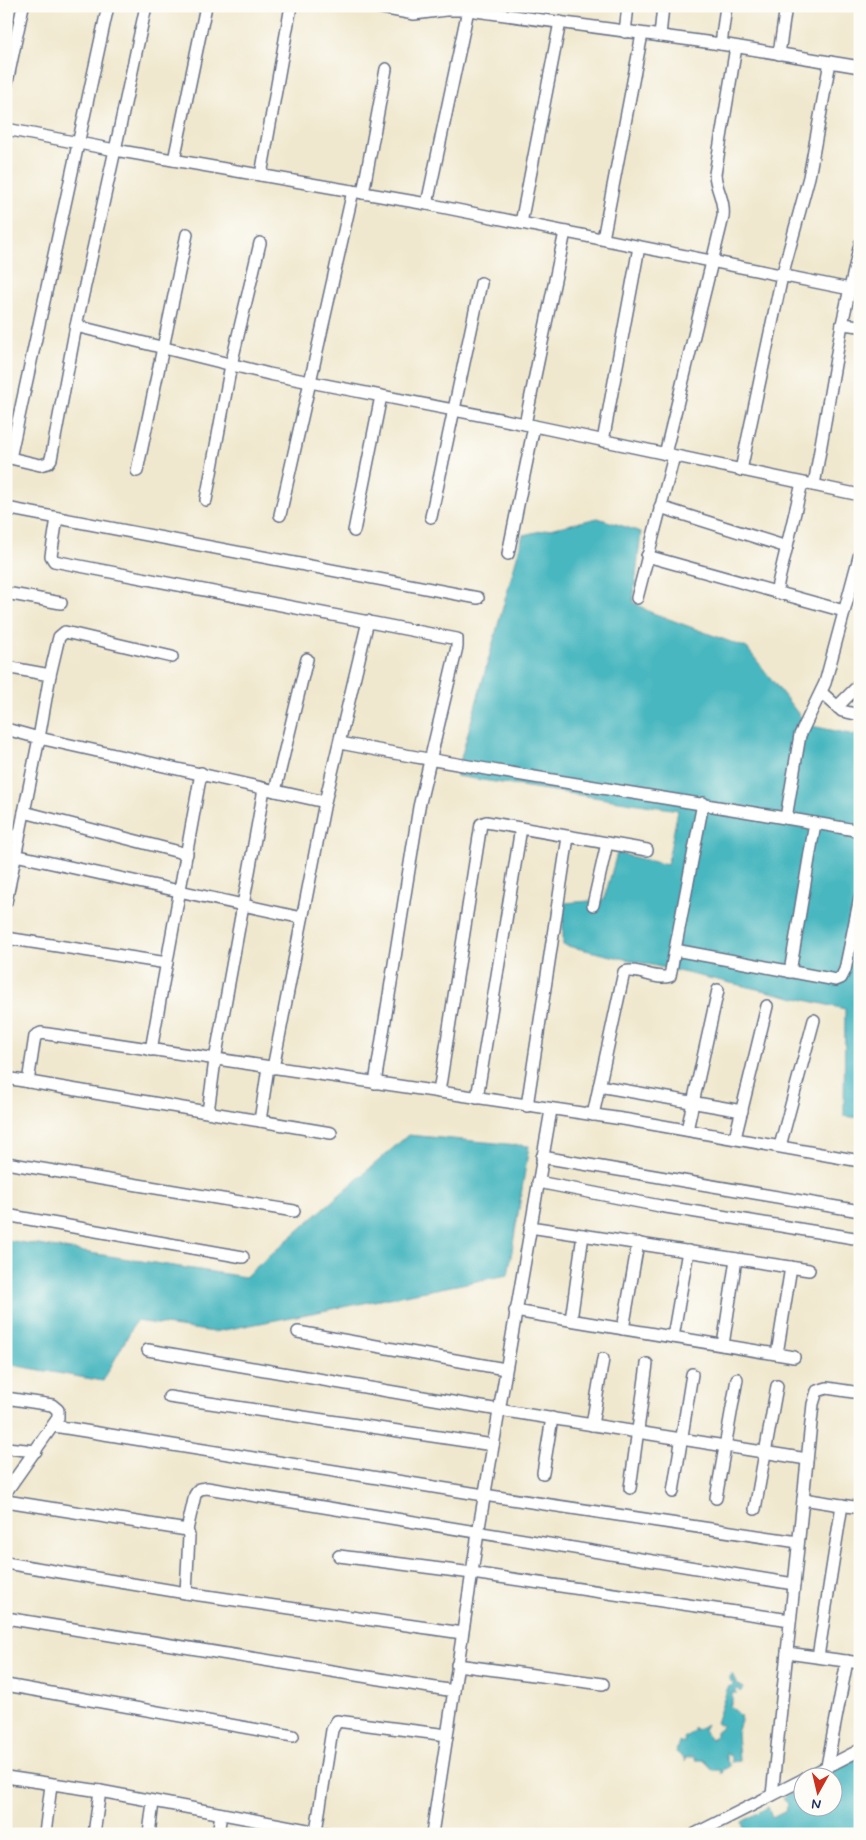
<svg xmlns="http://www.w3.org/2000/svg" width="866" height="1840" viewBox="0 0 866 1840" font-family="Mynerve,sans-serif">
  <style>
    .water { fill: #48b7c0; stroke: #32738f }
    .lines { fill: none; stroke-linecap: round; stroke-linejoin: round }
    .street-casing { stroke: #667085; stroke-width: 14 }
    .street { stroke: #fff; stroke-width: 11 }
  </style>
  <rect width="100%" height="100%" fill="#fdfcf7"/>
  <filter id="ink" filterUnits="userSpaceOnUse"><feTurbulence type="fractalNoise" baseFrequency=".02" numOctaves="2"/><feDisplacementMap in="SourceGraphic" scale="10" xChannelSelector="R" yChannelSelector="G"/><feConvolveMatrix kernelMatrix="1 2 1 2 8 2 1 2 1" color-interpolation-filters="sRGB"/></filter>
  <filter id="wash" filterUnits="userSpaceOnUse"><feTurbulence type="fractalNoise" baseFrequency=".0096" numOctaves="4" result="noise"/><feDisplacementMap in="SourceGraphic" scale="20" xChannelSelector="R" yChannelSelector="G"/><feGaussianBlur stdDeviation="1.12" result="paint"/><feColorMatrix in="noise" values="0 0 0 0 0 0 0 0 0 0 0 0 0 0 0 0 0 1.4 0 .05"/><feComposite in="paint" operator="in"/></filter>
  <g filter="url(#wash)">
    <rect width="100%" height="100%" fill="#f0e8ce"/>
    <g class="water">
      <polygon points="598,518 641,532 633,602 650,612 747,648 807,725 860,736 860,968 856,1001 860,1002 860,1118 844,1116 845,1009 563,945 563,903 604,900 617,853 667,865 678,810 456,776 523,535"/>
      <polygon points="408,1135 529,1146 508,1275 214,1332 136,1321 103,1381 6,1364 6,1240 245,1277"/>
      <polygon points="732,1674 737,1684 744,1688 741,1692 739,1689 735,1690 737,1693 732,1693 732,1704 729,1705 740,1715 741,1721 737,1733 739,1761 731,1762 731,1756 726,1753 726,1759 730,1766 723,1770 722,1774 720,1770 712,1770 705,1760 695,1760 694,1757 686,1757 685,1762 684,1758 676,1752 679,1742 685,1742 684,1738 694,1731 694,1727 696,1730 706,1724 703,1730 711,1740 716,1736 716,1732 723,1726 716,1723 728,1687 734,1685 728,1678"/>
      <polygon points="860,1757 860,1834 745,1834 742,1822 768,1807 772,1818 786,1811 788,1803 783,1798 803,1787 804,1808 834,1808 834,1778 821,1777"/>
    </g>
  </g>
  <g filter="url(#ink)">
    <g class="lines">
      <g class="street-casing">
        <g id="street">
          <polyline points="371,6 414,14 446,10 468,10 721,44 860,67"/>
          <polyline points="625,32 628,6"/>
          <polyline points="660,36 663,6"/>
          <polyline points="721,44 726,6"/>
          <polyline points="779,54 786,6"/>
          <polyline points="6,87 23,6"/>
          <polyline points="6,129 115,150 146,6"/>
          <polyline points="174,160 206,6"/>
          <polyline points="261,175 291,6"/>
          <polyline points="363,193 386,69"/>
          <polyline points="427,204 468,10"/>
          <polyline points="521,223 560,22"/>
          <polyline points="603,239 642,34"/>
          <polyline points="842,324 860,326"/>
          <polyline points="76,326 115,150 427,204 860,291"/>
          <polyline points="525,424 565,232"/>
          <polyline points="603,441 639,247"/>
          <path d="M 665,454 L 723,217 C 725,199 716,191 715,174 L 736,47"/>
          <polyline points="6,457 40,465 48,463 51,459 76,326 269,374 525,424 860,495"/>
          <polyline points="10,458 108,6"/>
          <polyline points="741,470 782,276 809,177 830,62"/>
          <polyline points="137,471 187,234"/>
          <polyline points="814,485 842,324 860,244"/>
          <polyline points="206,500 231,365 260,243"/>
          <polyline points="660,507 787,547"/>
          <polyline points="6,508 478,598"/>
          <polyline points="280,515 353,191"/>
          <polyline points="431,517 481,283"/>
          <polyline points="57,518 51,556 54,561 457,639 457,647 419,807 375,1083"/>
          <polyline points="354,531 381,396"/>
          <polyline points="508,554 534,426"/>
          <polyline points="647,556 844,611"/>
          <polyline points="776,592 802,483"/>
          <polyline points="6,593 61,603"/>
          <polyline points="637,598 674,456"/>
          <polyline points="6,667 50,675 39,738 6,729"/>
          <polyline points="50,675 59,637 65,632 172,657"/>
          <polyline points="822,693 842,711 860,715"/>
          <polyline points="837,707 860,684"/>
          <path d="M 340,743 C 512,776 687,800 860,831"/>
          <polyline points="275,791 307,659"/>
          <polyline points="325,802 368,621"/>
          <polyline points="24,812 187,854"/>
          <polyline points="786,818 800,735 825,683 860,553"/>
          <polyline points="6,834 19,837"/>
          <polyline points="15,855 302,918"/>
          <polyline points="6,902 39,738 325,802 273,1068"/>
          <polyline points="593,905 607,843"/>
          <polyline points="6,938 167,963"/>
          <polyline points="675,950 836,980 841,978 845,970 860,897"/>
          <polyline points="790,972 815,823"/>
          <polyline points="151,1050 201,773"/>
          <polyline points="6,1078 331,1133"/>
          <polyline points="28,1082 35,1036 41,1033 629,1120 860,1161"/>
          <polyline points="599,1086 742,1111"/>
          <polyline points="439,1092 481,824 486,822 647,850"/>
          <polyline points="477,1098 521,828"/>
          <polyline points="527,1106 568,837"/>
          <polyline points="208,1112 215,1060 264,789"/>
          <path d="M 593,1115 L 624,972 C 638,967 655,981 670,976 L 703,803"/>
          <polyline points="260,1121 268,1067"/>
          <polyline points="687,1130 718,990"/>
          <polyline points="735,1138 767,1006"/>
          <polyline points="780,1146 814,1020"/>
          <polyline points="542,1157 860,1211"/>
          <polyline points="6,1163 294,1211"/>
          <polyline points="538,1182 660,1206 860,1239"/>
          <polyline points="6,1215 243,1257"/>
          <polyline points="530,1227 809,1270"/>
          <polyline points="515,1311 794,1357"/>
          <polyline points="571,1320 583,1235"/>
          <polyline points="623,1329 638,1243"/>
          <polyline points="298,1332 505,1369"/>
          <polyline points="673,1337 688,1251"/>
          <polyline points="723,1345 736,1259"/>
          <polyline points="148,1350 499,1410 807,1459"/>
          <polyline points="777,1354 791,1267"/>
          <polyline points="169,1397 493,1445"/>
          <polyline points="6,1398 52,1405 58,1410 58,1418 6,1492"/>
          <polyline points="592,1425 603,1359"/>
          <polyline points="54,1426 484,1495 798,1542"/>
          <polyline points="6,1448 36,1451"/>
          <polyline points="543,1473 552,1418"/>
          <polyline points="630,1488 647,1364"/>
          <polyline points="673,1492 692,1374"/>
          <polyline points="716,1498 737,1379"/>
          <polyline points="803,1499 860,1508"/>
          <polyline points="6,1501 187,1530 189,1536 186,1593"/>
          <polyline points="755,1509 777,1386"/>
          <polyline points="187,1530 195,1495 199,1489 207,1488 794,1584"/>
          <polyline points="339,1556 472,1573 790,1620"/>
          <polyline points="6,1563 186,1593 462,1633"/>
          <polyline points="6,1618 454,1691"/>
          <polyline points="787,1653 860,1663"/>
          <polyline points="818,1657 842,1505"/>
          <polyline points="457,1665 603,1684"/>
          <polyline points="6,1685 293,1736"/>
          <polyline points="827,1766 847,1661"/>
          <polyline points="6,1777 100,1791 329,1834"/>
          <polyline points="805,1778 860,1750"/>
          <polyline points="772,1795 813,1404 817,1391 827,1388 860,1393"/>
          <polyline points="316,1831 332,1730 337,1721 447,1735"/>
          <polyline points="45,1834 51,1785"/>
          <polyline points="94,1834 100,1791"/>
          <polyline points="149,1834 153,1802"/>
          <polyline points="218,1834 221,1814"/>
          <polyline points="432,1834 478,1533 551,1110"/>
          <polyline points="695,1834 804,1779"/>
        </g>
      </g>
      <use href="#street" class="street"/>
    </g>
  </g>
  <rect width="866" height="1840" fill="none" stroke="#fdfcf7" stroke-width="25"/>
  <g transform="translate(818 1792) rotate(188)"><circle r="24" fill="#fdfcf7" stroke="#a3aaba"/>
  <path d="M0-4L9 19L0 12L-9 19Z" fill="#c8321e"/>
  <text y="-8" font-size="14" font-weight="bold" text-anchor="middle" fill="#1b2f5e">N</text>
  </g>
</svg>
